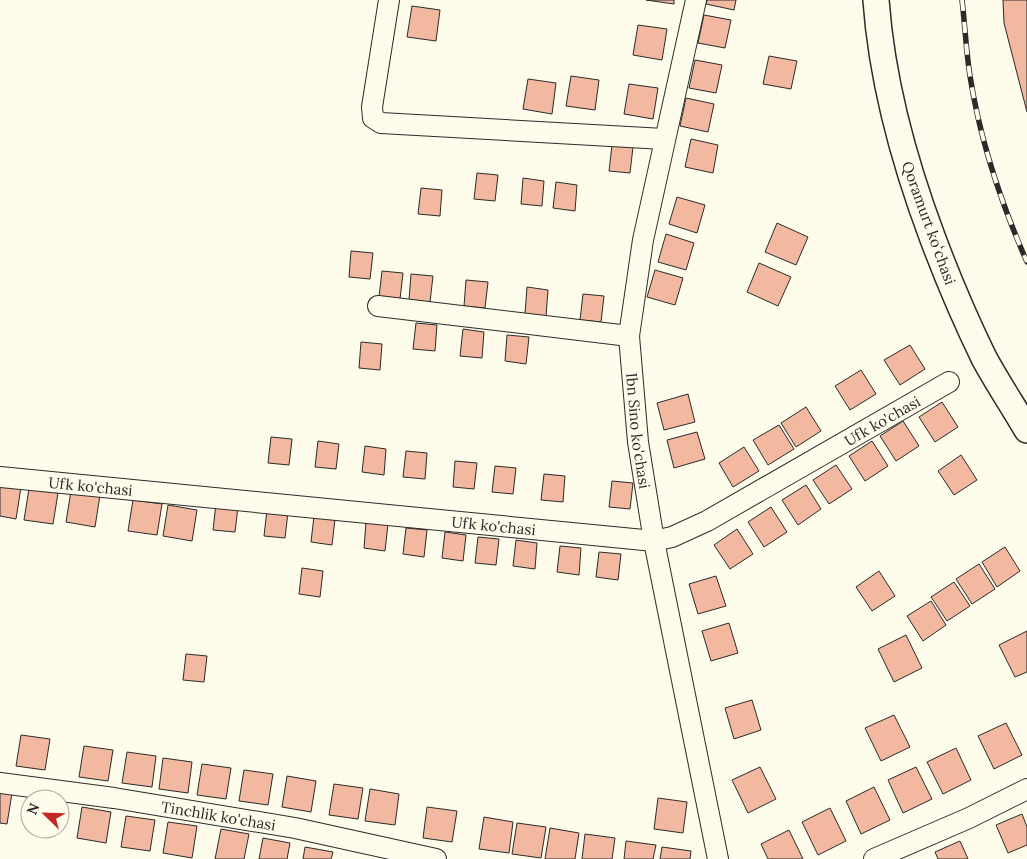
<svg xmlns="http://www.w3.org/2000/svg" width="1027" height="859" viewBox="0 0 1027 859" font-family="Lora,serif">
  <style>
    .building { fill: #f2b8a0; stroke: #2b2b2b }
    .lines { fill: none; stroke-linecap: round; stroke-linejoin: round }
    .minor-casing { stroke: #2b2b2b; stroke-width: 22 }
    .major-casing { stroke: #2b2b2b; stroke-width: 28 }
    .minor { stroke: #fdfbea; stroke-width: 20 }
    .major { stroke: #fdfbea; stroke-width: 25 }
    .rail-casing { stroke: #2b2b2b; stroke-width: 5.5 }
    .rail { stroke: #fdfbea; stroke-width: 4; stroke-dasharray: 11; stroke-linecap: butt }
    .labels { text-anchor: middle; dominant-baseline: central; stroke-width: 4; stroke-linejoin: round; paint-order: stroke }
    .street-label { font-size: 15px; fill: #2b2b2b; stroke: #fdfbea }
  </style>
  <rect width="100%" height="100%" fill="#fdfbea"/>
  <g class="building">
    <polygon points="646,0 674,0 674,4"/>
    <polygon points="707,0 736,0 734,10 706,4"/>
    <polygon points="1003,0 1027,0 1027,112 1004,23"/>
    <polygon points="412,6 440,10 436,41 407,37"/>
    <polygon points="704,15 731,20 725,48 698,43"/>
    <polygon points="638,25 667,29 662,60 633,55"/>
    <polygon points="769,56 797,61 791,89 763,84"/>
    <polygon points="695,60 722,65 716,93 689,88"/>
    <polygon points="571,76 599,80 595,110 566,106"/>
    <polygon points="528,79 556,83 552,114 523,109"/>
    <polygon points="629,84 658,88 653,119 624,114"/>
    <polygon points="686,98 714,104 708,132 680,126"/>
    <polygon points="691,139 718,145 713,173 685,167"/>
    <polygon points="612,145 633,147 630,173 609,171"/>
    <polygon points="477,173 498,175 495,201 474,199"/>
    <polygon points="523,178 544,181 542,206 521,204"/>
    <polygon points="556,182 577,185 575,211 553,208"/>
    <polygon points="421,188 442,190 440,216 418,214"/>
    <polygon points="677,197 705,205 697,233 669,224"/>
    <polygon points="777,223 808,237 796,265 765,252"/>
    <polygon points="666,234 694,243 686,270 658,262"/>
    <polygon points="351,251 373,253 370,279 349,277"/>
    <polygon points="759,263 791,277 778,306 747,292"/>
    <polygon points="655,270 683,278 675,305 647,297"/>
    <polygon points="382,271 403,273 400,299 379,297"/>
    <polygon points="411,274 433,276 430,302 409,300"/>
    <polygon points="466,280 488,282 485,308 464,306"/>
    <polygon points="527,287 548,290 546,316 525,314"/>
    <polygon points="583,294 604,296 601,322 580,320"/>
    <polygon points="416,323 437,325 435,351 413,349"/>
    <polygon points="463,329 484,332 482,358 460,356"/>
    <polygon points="507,335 529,337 526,364 505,361"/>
    <polygon points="361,342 382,344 380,370 359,368"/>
    <polygon points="910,345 925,369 900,385 884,360"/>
    <polygon points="861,370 876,394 850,410 835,386"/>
    <polygon points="688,394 695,422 664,430 657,403"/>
    <polygon points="942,402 958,427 935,442 919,417"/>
    <polygon points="806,407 821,431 796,447 781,423"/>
    <polygon points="903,421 919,446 896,461 880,436"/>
    <polygon points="779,425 794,449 768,465 753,440"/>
    <polygon points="697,432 705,459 674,468 667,440"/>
    <polygon points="271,437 292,439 289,465 268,463"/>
    <polygon points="318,441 339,444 336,469 315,467"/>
    <polygon points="872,441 888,466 865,481 849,456"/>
    <polygon points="365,446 386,449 384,475 362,472"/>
    <polygon points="744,447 759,471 733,487 719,463"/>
    <polygon points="406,451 427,453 425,479 403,477"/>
    <polygon points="961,455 977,480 954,495 938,471"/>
    <polygon points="455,461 477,463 474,489 453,487"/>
    <polygon points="836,465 852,489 829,504 813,480"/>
    <polygon points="495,466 516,468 513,494 492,492"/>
    <polygon points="544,474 565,476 563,502 541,500"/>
    <polygon points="612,481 633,483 630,509 609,507"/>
    <polygon points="0,484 21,487 16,519 0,516"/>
    <polygon points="806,485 821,509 798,525 782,500"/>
    <polygon points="29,489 58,493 53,524 24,520"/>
    <polygon points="71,491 100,495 95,527 66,522"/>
    <polygon points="133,500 162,504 157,535 128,531"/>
    <polygon points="216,504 238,507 235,532 213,530"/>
    <polygon points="168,505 197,510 192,541 163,536"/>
    <polygon points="771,507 787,532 764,547 748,522"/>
    <polygon points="267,510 288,512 285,538 264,536"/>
    <polygon points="314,516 335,519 332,545 311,542"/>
    <polygon points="366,522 388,524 385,551 364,548"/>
    <polygon points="406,528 427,530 424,557 403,554"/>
    <polygon points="737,529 753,554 730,569 714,545"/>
    <polygon points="445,532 466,535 463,561 442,558"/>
    <polygon points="478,537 499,539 496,565 475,563"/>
    <polygon points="516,540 537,543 535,569 513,566"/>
    <polygon points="560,546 581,548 579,575 557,572"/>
    <polygon points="1005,547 1020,571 997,587 982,562"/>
    <polygon points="599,552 621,554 618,580 596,577"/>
    <polygon points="979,564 995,589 972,604 956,579"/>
    <polygon points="302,568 323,571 320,597 299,594"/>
    <polygon points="879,571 895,596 872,611 856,587"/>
    <polygon points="716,576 726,606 698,614 689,584"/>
    <polygon points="954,582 970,606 947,621 931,597"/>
    <polygon points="931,601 946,625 923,641 907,616"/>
    <polygon points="729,623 738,653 711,661 702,631"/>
    <polygon points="1027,631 1027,672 1015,677 999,645"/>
    <polygon points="906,635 922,668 894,682 878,649"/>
    <polygon points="186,654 207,656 204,682 183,680"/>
    <polygon points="752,700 761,730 734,739 725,708"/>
    <polygon points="894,715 910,747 881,761 865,728"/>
    <polygon points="1006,723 1022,755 994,769 978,736"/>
    <polygon points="21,735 50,739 45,770 16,766"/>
    <polygon points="84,746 113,750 108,781 79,777"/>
    <polygon points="956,748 971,780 943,794 927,762"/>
    <polygon points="127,752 156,756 152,787 122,783"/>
    <polygon points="163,758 192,762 188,793 159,789"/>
    <polygon points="202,764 231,768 226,799 197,795"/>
    <polygon points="760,767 776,799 748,813 732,780"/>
    <polygon points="916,767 932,799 903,813 888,780"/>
    <polygon points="244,770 273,774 268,805 239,801"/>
    <polygon points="287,776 316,781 311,812 282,807"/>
    <polygon points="334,784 363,788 358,819 329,815"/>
    <polygon points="874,787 890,820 861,834 846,801"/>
    <polygon points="370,789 399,794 395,825 365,821"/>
    <polygon points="0,791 12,793 7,824 0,823"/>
    <polygon points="658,798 687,802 683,833 654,829"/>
    <polygon points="82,807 111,812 106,843 77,838"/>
    <polygon points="427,807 457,811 452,842 423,838"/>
    <polygon points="830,808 846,841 818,855 802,822"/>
    <polygon points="1022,814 1027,827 1027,845 1008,853 996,825"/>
    <polygon points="126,816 155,820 150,851 121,847"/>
    <polygon points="484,817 513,822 509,853 479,849"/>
    <polygon points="168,822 197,826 192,858 163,853"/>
    <polygon points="517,823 546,827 541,858 512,854"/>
    <polygon points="550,828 579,833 575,859 545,859"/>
    <polygon points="32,829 57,829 56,833"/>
    <polygon points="221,829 249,834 244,859 215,859"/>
    <polygon points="789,830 803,859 768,859 761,844"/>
    <polygon points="585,834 615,838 612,859 582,859"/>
    <polygon points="263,838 290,843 287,859 259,859"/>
    <polygon points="626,841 656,845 653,859 624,859"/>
    <polygon points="960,841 968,859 938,859 935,852"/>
    <polygon points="305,847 333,852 331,859 303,859"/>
    <polygon points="662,847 691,851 690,859 660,859"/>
  </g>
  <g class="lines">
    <g class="minor-casing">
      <g id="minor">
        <polyline points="389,0 372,107 373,118 381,123 664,139"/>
        <path id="s1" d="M 696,0 L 643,240 L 629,336 L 638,442 L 654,541 L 718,859"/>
        <polyline points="378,306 629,336"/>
        <path id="s2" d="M 0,477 L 654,541 L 672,537 L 707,521 L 949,382"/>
        <path id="s3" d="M 0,783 L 114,798 L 295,828 L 436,859"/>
        <polyline points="874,859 969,818 1027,789"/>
      </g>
    </g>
    <g class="major-casing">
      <path id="major" d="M 876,0 C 882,83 904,162 933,239 C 948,279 965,319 984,358 C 997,382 1013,406 1027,430"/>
    </g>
    <use href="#minor" class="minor"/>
    <use href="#major" class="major"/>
    <g class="rail-casing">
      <path id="rail" d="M 962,0 C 965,25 966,51 970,76 C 980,140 1001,203 1027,262"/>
    </g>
    <use href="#rail" class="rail"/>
  </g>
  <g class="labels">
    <g class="street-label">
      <text transform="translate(929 223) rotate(70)">Qoramurt koʻchasi</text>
      <text stroke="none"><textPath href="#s2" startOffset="916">Ufk ko'chasi</textPath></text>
      <text stroke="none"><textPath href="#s1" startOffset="438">Ibn Sino ko'chasi</textPath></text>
      <text stroke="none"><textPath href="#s2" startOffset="91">Ufk ko'chasi</textPath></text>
      <text stroke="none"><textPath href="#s2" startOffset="496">Ufk ko'chasi</textPath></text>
      <text stroke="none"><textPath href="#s3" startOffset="221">Tinchlik ko'chasi</textPath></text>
    </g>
  </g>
  <g transform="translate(45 814) rotate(293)"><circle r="24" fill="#fdfbea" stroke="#a9a89e"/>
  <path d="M0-4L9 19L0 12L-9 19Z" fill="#c62828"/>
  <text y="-8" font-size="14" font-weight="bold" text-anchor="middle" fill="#2b2b2b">N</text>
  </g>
</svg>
